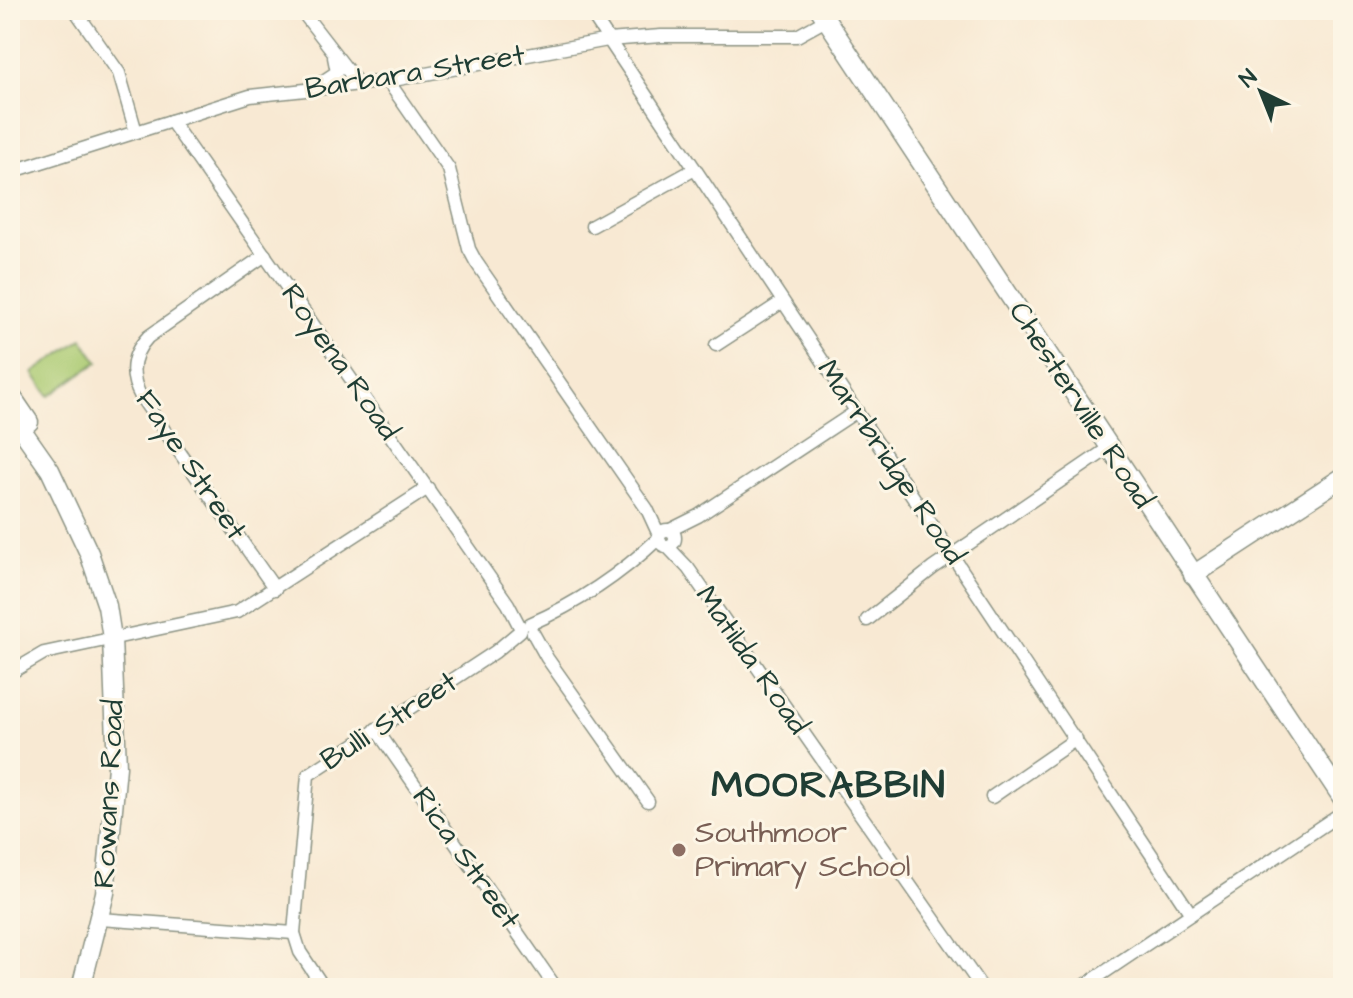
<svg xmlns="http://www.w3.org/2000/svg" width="1353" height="998" viewBox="0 0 1353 998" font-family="'Architects Daughter',sans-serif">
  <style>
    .garden { fill: #accb73; stroke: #668454; stroke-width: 2 }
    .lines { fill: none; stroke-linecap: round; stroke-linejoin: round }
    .street-casing { stroke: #8c9384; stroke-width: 15 }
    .secondary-casing { stroke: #8c9384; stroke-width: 21 }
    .street { stroke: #fff; stroke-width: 12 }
    .secondary { stroke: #fff; stroke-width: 18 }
    .education-dot { fill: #8d6e63; stroke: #fcf5e5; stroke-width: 3 }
    .labels { text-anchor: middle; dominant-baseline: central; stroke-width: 6; stroke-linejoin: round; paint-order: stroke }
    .street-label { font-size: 30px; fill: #1f3d34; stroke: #fcf5e5 }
    .education-label { font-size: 30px; fill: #785e54; stroke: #fcf5e5; text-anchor: start }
    .district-label { font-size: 38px; font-weight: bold; letter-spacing: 2px; fill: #1f3d34; stroke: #fcf5e5 }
  </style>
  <rect width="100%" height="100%" fill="#fcf5e5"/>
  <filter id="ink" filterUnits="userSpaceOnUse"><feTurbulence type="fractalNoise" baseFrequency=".0125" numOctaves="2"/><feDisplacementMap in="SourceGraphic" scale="16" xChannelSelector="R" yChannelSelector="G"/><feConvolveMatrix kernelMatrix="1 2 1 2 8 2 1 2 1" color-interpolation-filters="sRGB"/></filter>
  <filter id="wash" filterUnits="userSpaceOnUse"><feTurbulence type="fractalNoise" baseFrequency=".006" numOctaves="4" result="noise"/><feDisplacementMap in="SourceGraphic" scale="32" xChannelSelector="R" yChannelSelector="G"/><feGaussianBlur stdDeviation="1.8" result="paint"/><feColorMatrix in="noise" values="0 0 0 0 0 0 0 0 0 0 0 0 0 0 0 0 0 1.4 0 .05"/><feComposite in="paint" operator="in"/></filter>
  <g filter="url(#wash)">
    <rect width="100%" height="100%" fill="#f8e9d3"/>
    <polygon class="garden" points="82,339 98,362 49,396 33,373"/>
  </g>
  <g filter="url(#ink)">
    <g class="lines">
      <g class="street-casing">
        <g id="street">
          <polyline points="75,10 119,73 136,132"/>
          <polyline points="301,10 359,85"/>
          <polyline points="589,10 1191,914"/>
          <polyline points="388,81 449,169 469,249 476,262 647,509 659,535"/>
          <polyline points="313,88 337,72 334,57"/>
          <polyline points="171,121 508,604 521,629"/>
          <polyline points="10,172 250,96 388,81 608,40 661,36 797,36 826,20"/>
          <polyline points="592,226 695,169"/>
          <path d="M 265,255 L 148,337 C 131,355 129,375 141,397 L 275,589"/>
          <polyline points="716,345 782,302"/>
          <circle cx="667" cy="538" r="8"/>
          <polyline points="670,530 698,516 857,411"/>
          <polyline points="667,546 688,568 982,988"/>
          <polyline points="867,620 933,568 1109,448"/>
          <path d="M 530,624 C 576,604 622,573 659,538"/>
          <polyline points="533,633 547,658 648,801"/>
          <polyline points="10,673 44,653 237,612 428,488"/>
          <polyline points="376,729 556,988"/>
          <polyline points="992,797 1076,739"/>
          <polyline points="100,919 294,933"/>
          <polyline points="324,988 300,952 294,933 308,775 495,652 520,631"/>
          <polyline points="1081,988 1343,812"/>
        </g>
      </g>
      <g class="secondary-casing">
        <g id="secondary">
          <polyline points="820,10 1343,799"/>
          <polyline points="10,394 29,422"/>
          <polyline points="10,413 50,470 89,553 107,606 112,638 117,767 105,893 81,988"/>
          <polyline points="1193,575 1343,477"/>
        </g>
      </g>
      <use href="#street" class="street"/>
      <use href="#secondary" class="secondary"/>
    </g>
  </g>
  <circle class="education-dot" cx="679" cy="850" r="8"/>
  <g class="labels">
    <g class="street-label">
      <text transform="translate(415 72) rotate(-9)">Barbara Street</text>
      <text transform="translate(340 362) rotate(55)">Royena Road</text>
      <text transform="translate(1081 405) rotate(57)">Chesterville Road</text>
      <text transform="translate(891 462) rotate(56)">Marrbridge Road</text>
      <text transform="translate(191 465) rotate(56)">Faye Street</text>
      <text transform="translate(752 660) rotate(55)">Matilda Road</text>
      <text transform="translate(389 721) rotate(-33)">Bulli Street</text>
      <text transform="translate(109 794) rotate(-87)">Rowans Road</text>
      <text transform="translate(466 858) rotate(55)">Rica Street</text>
    </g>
    <g class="education-label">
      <text x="695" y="833">Southmoor<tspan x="695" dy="34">Primary School</tspan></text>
    </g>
    <g class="district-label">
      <text x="829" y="786">MOORABBIN</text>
    </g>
  </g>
  <rect width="1353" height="998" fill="none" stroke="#fcf5e5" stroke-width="40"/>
  <g transform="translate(1261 92) rotate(317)" stroke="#fcf5e5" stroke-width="6" paint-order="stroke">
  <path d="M0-6L14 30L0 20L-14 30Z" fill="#1f3d34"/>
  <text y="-12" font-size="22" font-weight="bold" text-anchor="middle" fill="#1f3d34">N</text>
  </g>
</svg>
